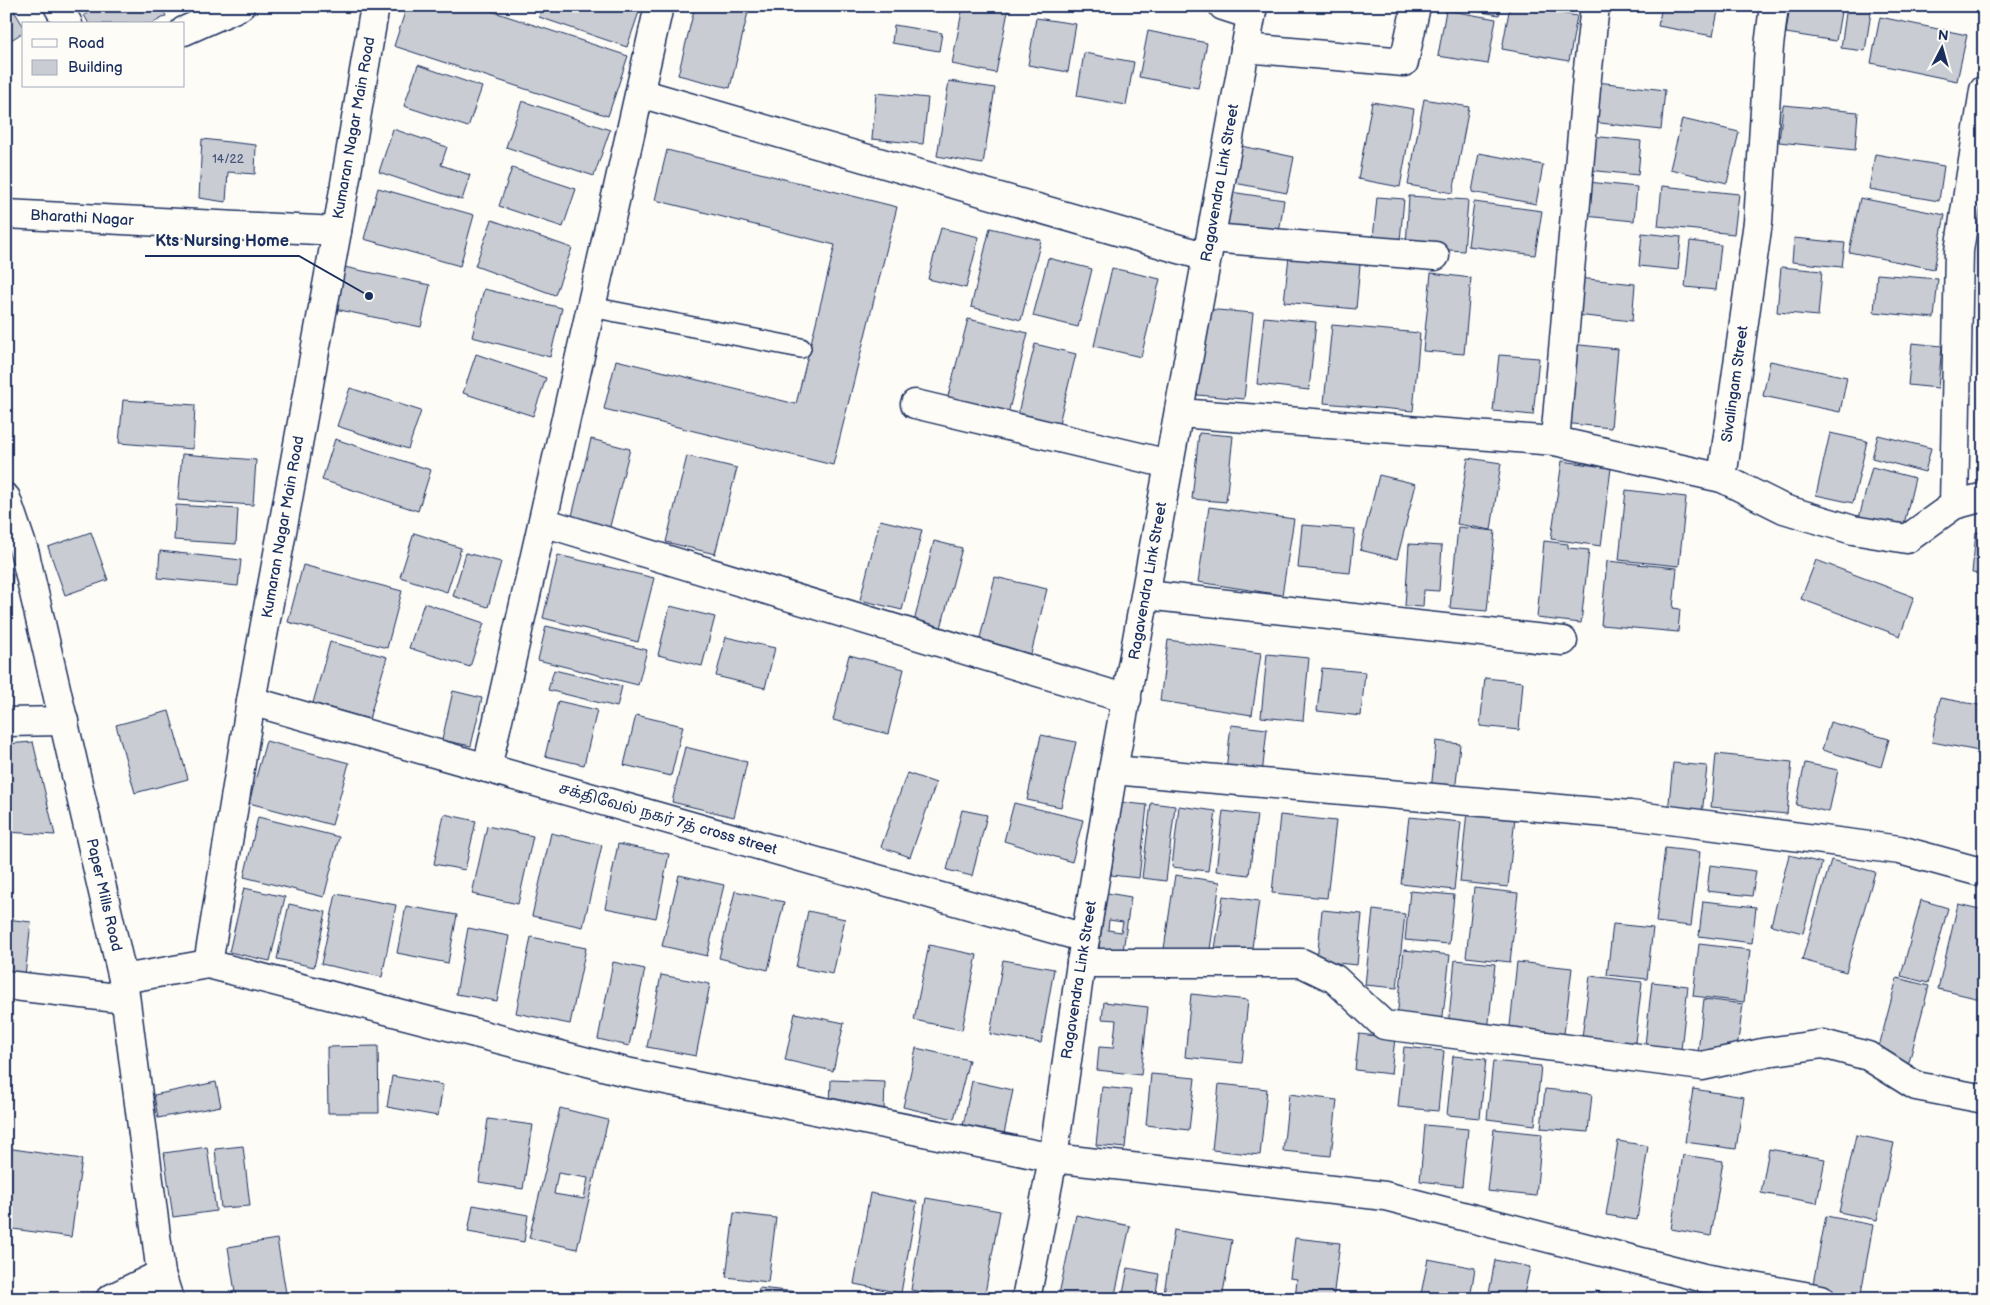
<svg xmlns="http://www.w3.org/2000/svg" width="1990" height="1305" viewBox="0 0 1990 1305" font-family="'Balsamiq Sans','Noto Sans Tamil',sans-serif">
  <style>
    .building { fill: #c9ccd3; stroke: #1b2f5e; fill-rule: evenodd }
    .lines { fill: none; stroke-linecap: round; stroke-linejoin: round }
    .service-casing { stroke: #1b2f5e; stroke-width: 22 }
    .minor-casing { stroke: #1b2f5e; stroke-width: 31 }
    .secondary-casing { stroke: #1b2f5e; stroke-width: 31 }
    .service { stroke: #fdfcf7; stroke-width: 19 }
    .minor { stroke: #fdfcf7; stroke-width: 28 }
    .secondary { stroke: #fdfcf7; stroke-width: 28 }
    .labels { text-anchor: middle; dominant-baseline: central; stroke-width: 4; stroke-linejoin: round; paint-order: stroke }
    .number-label { font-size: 12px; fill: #46567b }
    .street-label { font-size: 15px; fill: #1b2f5e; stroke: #fdfcf7 }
    .leader { fill: none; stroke: #1b2f5e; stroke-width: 2 }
    .callout-dot { fill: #1b2f5e; stroke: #fdfcf7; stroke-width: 2 }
    .callout-label { font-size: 16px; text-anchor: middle; font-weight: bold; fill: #1b2f5e; stroke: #fdfcf7; stroke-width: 4; stroke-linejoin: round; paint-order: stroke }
  </style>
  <rect width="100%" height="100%" fill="#fdfcf7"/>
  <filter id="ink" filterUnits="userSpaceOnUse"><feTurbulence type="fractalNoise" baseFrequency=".02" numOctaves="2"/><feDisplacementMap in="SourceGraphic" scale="10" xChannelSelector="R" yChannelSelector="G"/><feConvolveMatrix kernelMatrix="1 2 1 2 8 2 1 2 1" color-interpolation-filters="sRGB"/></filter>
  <g filter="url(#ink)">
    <g class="building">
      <polygon points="6,6 11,6 24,27 24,32 6,43"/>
      <polygon points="100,6 161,6 166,16 151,24 89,24 84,15"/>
      <polygon points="407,6 476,6 628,56 608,116 394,46"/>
      <polygon points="542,6 641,6 627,47 539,17"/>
      <polygon points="695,6 749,8 730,88 678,75"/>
      <polygon points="963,6 1009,6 996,73 952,64"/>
      <polygon points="1448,6 1501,6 1499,15"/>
      <polygon points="1510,6 1519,6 1577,16 1569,61 1502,49"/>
      <polygon points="1662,6 1719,6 1713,36 1658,26"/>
      <polygon points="1790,6 1842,6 1836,41 1786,33"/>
      <polygon points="1847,6 1872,6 1865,51 1841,48"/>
      <polygon points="1446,10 1496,19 1488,64 1438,56"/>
      <polygon points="1880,17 1967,35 1957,81 1871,63"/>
      <polygon points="1036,18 1076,24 1068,72 1028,65"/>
      <polygon points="894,25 942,33 939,51 892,43"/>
      <polygon points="1148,31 1207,43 1198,88 1139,77"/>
      <polygon points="1084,53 1134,62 1126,105 1077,96"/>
      <polygon points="418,65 482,87 468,127 404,106"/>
      <polygon points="949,81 995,88 983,164 937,156"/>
      <polygon points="1597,82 1665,90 1661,130 1592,122"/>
      <polygon points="876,93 928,98 923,144 872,139"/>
      <polygon points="1424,99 1469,107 1453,193 1408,185"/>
      <polygon points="522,101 610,130 594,176 506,147"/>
      <polygon points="1372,102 1414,109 1400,187 1358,179"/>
      <polygon points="1783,105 1858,112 1855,150 1779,142"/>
      <polygon points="1682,119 1739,132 1727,183 1670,169"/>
      <polygon points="393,129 447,147 441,165 470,175 462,200 379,172"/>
      <polygon points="1591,136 1641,141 1638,175 1588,170"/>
      <polygon points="202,139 256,145 255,174 228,172 226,202 199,198"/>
      <polygon points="1236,145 1294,157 1287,193 1229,182"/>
      <polygon points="667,150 897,207 833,465 604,409 616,360 796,404 835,245 655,200"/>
      <polygon points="1479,153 1543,165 1536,204 1472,192"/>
      <polygon points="1875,154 1944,166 1939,201 1869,189"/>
      <polygon points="512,168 576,189 563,227 499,206"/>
      <polygon points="1588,182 1637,187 1634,221 1585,216"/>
      <polygon points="1662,186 1739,194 1734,234 1658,226"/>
      <polygon points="378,188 474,215 460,266 364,239"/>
      <polygon points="1224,191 1284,200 1278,240 1218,231"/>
      <polygon points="1409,196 1468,200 1464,251 1406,247"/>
      <polygon points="1377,197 1404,199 1399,251 1372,249"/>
      <polygon points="1860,198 1945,215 1934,269 1849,252"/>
      <polygon points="1474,202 1542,211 1535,255 1468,246"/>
      <polygon points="492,220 572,248 555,295 475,266"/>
      <polygon points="941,228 979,237 966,288 928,279"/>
      <polygon points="990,228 1041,240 1021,320 971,307"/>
      <polygon points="1642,233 1681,237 1678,270 1639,266"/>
      <polygon points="1794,238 1845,243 1842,267 1792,262"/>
      <polygon points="1690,241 1721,245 1716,290 1685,287"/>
      <polygon points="1290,247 1361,254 1356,309 1284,302"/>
      <polygon points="1048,258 1092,269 1078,327 1033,316"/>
      <polygon points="344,267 430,285 421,327 335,309"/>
      <polygon points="1781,267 1822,271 1818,316 1777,312"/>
      <polygon points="1112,268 1160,279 1141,357 1094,346"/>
      <polygon points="1431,273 1471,278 1464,354 1423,351"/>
      <polygon points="1877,274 1938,279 1934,318 1874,312"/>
      <polygon points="1579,278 1635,284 1632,321 1576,315"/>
      <polygon points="484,289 562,308 550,357 472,337"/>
      <polygon points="1205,309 1253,313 1244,399 1197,395"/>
      <polygon points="1264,317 1316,322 1309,390 1257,384"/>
      <polygon points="968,319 1028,333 1007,418 946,404"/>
      <polygon points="1332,325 1420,333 1413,411 1324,403"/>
      <polygon points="1912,343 1942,346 1938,388 1908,385"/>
      <polygon points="1035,344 1076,354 1059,423 1018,413"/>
      <polygon points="1571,344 1618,349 1611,428 1563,423"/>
      <polygon points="476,354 546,378 533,416 463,393"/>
      <polygon points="1499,355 1539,358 1533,415 1493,411"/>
      <polygon points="1770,361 1847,377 1840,412 1763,396"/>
      <polygon points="350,388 421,411 408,449 337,426"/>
      <polygon points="123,400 195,405 193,449 119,443"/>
      <polygon points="1199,433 1233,436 1226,502 1192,499"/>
      <polygon points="1830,433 1867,441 1853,503 1816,495"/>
      <polygon points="1878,435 1931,448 1925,472 1872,458"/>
      <polygon points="335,439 431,470 418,511 322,480"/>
      <polygon points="591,439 630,449 609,530 571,520"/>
      <polygon points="182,454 256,460 253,505 178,500"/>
      <polygon points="687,456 737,468 715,554 666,542"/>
      <polygon points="1468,458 1501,463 1491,530 1457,524"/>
      <polygon points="1562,461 1611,468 1601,546 1551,539"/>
      <polygon points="1872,467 1915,478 1901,537 1857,526"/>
      <polygon points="1379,475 1416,484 1397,559 1360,550"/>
      <polygon points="1626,490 1686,497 1679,566 1619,560"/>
      <polygon points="176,505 238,509 236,544 174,540"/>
      <polygon points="1209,507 1294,519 1282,595 1198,582"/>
      <polygon points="880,520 922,530 902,610 860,600"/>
      <polygon points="1302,525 1355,529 1350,573 1298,568"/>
      <polygon points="1458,527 1495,531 1487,611 1450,608"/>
      <polygon points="91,532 108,580 65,595 48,547"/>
      <polygon points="1976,532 1984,533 1984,574 1972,573"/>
      <polygon points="414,533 461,548 447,592 400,577"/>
      <polygon points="934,541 962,548 941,628 914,622"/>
      <polygon points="1544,541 1568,544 1568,548 1589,550 1581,623 1537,618"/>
      <polygon points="1409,544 1442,546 1439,591 1424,590 1423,607 1405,606"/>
      <polygon points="160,551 241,560 238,586 158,578"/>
      <polygon points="466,553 501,562 488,607 453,596"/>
      <polygon points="558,555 654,578 638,642 543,618"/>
      <polygon points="1816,560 1914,597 1900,636 1801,599"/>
      <polygon points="1607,561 1677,568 1673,608 1680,609 1678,632 1601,625"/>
      <polygon points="303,565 402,591 387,648 288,622"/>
      <polygon points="6,574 13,574 8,625 6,625"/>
      <polygon points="995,577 1047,589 1031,654 979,642"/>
      <polygon points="424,603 484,623 470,667 409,648"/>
      <polygon points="670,606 715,617 702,666 658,655"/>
      <polygon points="546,626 647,650 638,685 538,660"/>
      <polygon points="726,637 775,648 765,688 716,676"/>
      <polygon points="1168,640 1261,653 1252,715 1160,701"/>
      <polygon points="330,642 387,657 369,719 313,703"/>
      <polygon points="1267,654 1309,658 1303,721 1261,717"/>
      <polygon points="849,655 904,669 888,734 833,720"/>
      <polygon points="1322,668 1365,672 1361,716 1317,711"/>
      <polygon points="554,670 622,686 617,707 548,690"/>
      <polygon points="1485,678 1523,682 1519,730 1480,726"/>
      <polygon points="453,691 482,698 471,746 442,740"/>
      <polygon points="1940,698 1984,706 1984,752 1932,742"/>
      <polygon points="558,701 597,710 584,765 545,756"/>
      <polygon points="169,711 188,779 135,793 116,725"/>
      <polygon points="636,715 683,726 671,776 624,765"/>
      <polygon points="1830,722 1889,739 1881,767 1822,750"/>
      <polygon points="1231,725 1267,729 1262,775 1226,771"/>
      <polygon points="1041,735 1076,742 1061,807 1027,800"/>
      <polygon points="266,741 349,763 332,825 249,803"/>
      <polygon points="1436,741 1460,744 1455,793 1431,791"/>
      <polygon points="33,742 55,835 6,832 6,744"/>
      <polygon points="685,747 747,762 734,817 672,802"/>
      <polygon points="1716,754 1792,762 1787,814 1711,807"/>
      <polygon points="1673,763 1707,766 1702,815 1668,812"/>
      <polygon points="1805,763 1838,770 1829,812 1796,805"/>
      <polygon points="907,773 936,783 910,857 881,847"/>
      <polygon points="1118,802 1147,805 1139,878 1111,875"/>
      <polygon points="1014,803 1083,820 1072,862 1004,841"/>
      <polygon points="1151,803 1175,806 1166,881 1142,878"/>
      <polygon points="1179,806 1216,811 1208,871 1172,867"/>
      <polygon points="962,810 987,815 972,876 947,870"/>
      <polygon points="1223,811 1257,815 1249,875 1216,871"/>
      <polygon points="1467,811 1515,816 1508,887 1460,882"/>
      <polygon points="444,814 476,821 465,870 434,864"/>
      <polygon points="1280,815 1336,821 1327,898 1272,893"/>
      <polygon points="258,817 339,837 324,897 244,877"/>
      <polygon points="1409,817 1461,822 1454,890 1401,884"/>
      <polygon points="487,826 533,836 518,904 472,894"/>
      <polygon points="551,833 602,845 583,927 532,916"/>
      <polygon points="618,844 669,854 656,918 605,908"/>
      <polygon points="1665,848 1700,852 1691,926 1656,922"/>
      <polygon points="1789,855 1822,863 1803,933 1771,925"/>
      <polygon points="1831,860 1875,872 1846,972 1802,960"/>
      <polygon points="1710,865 1756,871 1752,896 1707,891"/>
      <polygon points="679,875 724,885 707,956 662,946"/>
      <polygon points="1175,875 1220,882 1209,956 1164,949"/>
      <polygon points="244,888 285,897 270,961 229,952"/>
      <polygon points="1474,888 1518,893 1510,962 1466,957"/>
      <polygon points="735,891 784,902 768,970 719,958"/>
      <polygon points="1410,891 1454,895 1449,944 1405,940"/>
      <path d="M 1107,893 L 1131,897 L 1122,957 L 1098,954 ZM 1109,920 L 1123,922 L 1121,932 L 1108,930 Z"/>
      <polygon points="336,894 396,905 382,977 321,964"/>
      <polygon points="1223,896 1259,901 1251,954 1215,949"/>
      <polygon points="1921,900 1948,908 1928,983 1901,976"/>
      <polygon points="1703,901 1756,907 1752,943 1699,936"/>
      <polygon points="289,904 326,912 314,967 277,959"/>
      <polygon points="1958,904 1984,910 1984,1000 1938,989"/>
      <polygon points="406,906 457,915 448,963 397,953"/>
      <polygon points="1322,910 1362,914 1357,965 1317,961"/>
      <polygon points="1373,910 1405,914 1397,988 1365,985"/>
      <polygon points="808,911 845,919 833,974 796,967"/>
      <polygon points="6,919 31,922 25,976 6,974"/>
      <polygon points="1613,924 1653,928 1647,979 1607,975"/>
      <polygon points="468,928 509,936 497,1001 456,994"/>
      <polygon points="531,937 586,948 570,1024 516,1013"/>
      <polygon points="1699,944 1750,950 1744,1002 1693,996"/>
      <polygon points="929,945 977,955 962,1030 914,1020"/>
      <polygon points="1404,950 1450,955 1442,1024 1397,1019"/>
      <polygon points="1003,960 1054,969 1041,1043 990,1034"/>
      <polygon points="1455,960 1495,964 1488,1031 1448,1027"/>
      <polygon points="613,962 645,969 629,1046 598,1039"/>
      <polygon points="1517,962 1572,968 1563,1042 1509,1035"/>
      <polygon points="661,975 710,984 696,1056 647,1047"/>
      <polygon points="1590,976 1642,982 1634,1051 1581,1045"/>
      <polygon points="1897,978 1929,986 1908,1066 1876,1058"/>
      <polygon points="1652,982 1688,986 1680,1059 1644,1054"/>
      <polygon points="1191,994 1248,1000 1242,1063 1185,1057"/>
      <polygon points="1704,999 1743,1004 1736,1056 1698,1052"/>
      <polygon points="1104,1002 1148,1007 1141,1075 1097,1070 1099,1047 1113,1048 1116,1020 1102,1019"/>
      <polygon points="795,1013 844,1023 833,1071 785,1060"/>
      <polygon points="1359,1034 1395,1038 1391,1074 1355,1070"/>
      <polygon points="378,1046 379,1113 328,1113 327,1047"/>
      <polygon points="1404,1047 1444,1051 1438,1111 1398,1107"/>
      <polygon points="916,1048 969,1060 954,1119 903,1107"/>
      <polygon points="1453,1056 1486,1059 1480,1118 1447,1115"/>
      <polygon points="1493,1061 1541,1066 1535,1125 1487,1119"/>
      <polygon points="1151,1074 1195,1078 1189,1130 1146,1125"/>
      <polygon points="392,1076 443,1085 438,1116 387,1107"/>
      <polygon points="831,1080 885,1082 884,1111 830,1108"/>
      <polygon points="972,1081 1013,1090 1004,1134 963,1126"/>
      <polygon points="216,1082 221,1106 158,1118 154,1095"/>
      <polygon points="1219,1084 1267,1089 1260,1155 1212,1150"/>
      <polygon points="1102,1087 1131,1090 1125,1148 1096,1145"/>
      <polygon points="1545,1089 1592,1094 1588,1132 1541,1128"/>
      <polygon points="1693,1089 1744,1097 1736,1149 1685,1142"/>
      <polygon points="1289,1094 1337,1100 1331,1156 1283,1151"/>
      <path d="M 560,1108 L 608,1120 L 577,1249 L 529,1238 ZM 558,1173 L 588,1178 L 584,1199 L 554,1194 Z"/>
      <polygon points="488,1119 533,1125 523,1189 479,1182"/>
      <polygon points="1425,1125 1468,1129 1462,1186 1420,1181"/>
      <polygon points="1494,1129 1542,1134 1536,1196 1487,1191"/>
      <polygon points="1856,1135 1894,1143 1877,1220 1839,1212"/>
      <polygon points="1618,1141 1648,1146 1637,1220 1606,1215"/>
      <polygon points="243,1146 250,1206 221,1208 215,1149"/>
      <polygon points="207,1147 216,1211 173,1217 164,1153"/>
      <polygon points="6,1148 82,1159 71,1237 6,1228"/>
      <polygon points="1769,1149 1825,1159 1817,1203 1761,1193"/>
      <polygon points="1683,1155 1723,1161 1711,1236 1671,1229"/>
      <polygon points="870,1193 917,1202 901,1293 854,1284"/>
      <polygon points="926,1198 1000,1211 984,1299 963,1299 911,1290"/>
      <polygon points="473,1205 528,1215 524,1242 468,1232"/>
      <polygon points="734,1213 776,1218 768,1282 726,1277"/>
      <polygon points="1076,1215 1130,1226 1114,1299 1058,1299"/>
      <polygon points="1826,1216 1873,1225 1860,1299 1837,1299 1811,1294"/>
      <polygon points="1174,1230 1232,1240 1222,1299 1163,1299"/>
      <polygon points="1295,1238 1340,1243 1333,1299 1295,1299 1297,1279 1290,1278"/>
      <polygon points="277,1239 287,1299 236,1299 228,1247"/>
      <polygon points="1428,1259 1475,1268 1470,1299 1420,1299"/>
      <polygon points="1495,1260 1530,1267 1523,1299 1488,1299"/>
      <polygon points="1128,1268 1159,1274 1155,1299 1122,1299"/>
      <polygon points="759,1288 797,1292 797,1299 758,1299"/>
      <polygon points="1595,1291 1640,1299 1594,1299"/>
    </g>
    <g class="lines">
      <g class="service-casing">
        <polyline id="service" points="591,307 801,348"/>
      </g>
      <g class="minor-casing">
        <g id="minor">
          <polyline points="58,6 68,24"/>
          <polyline points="1223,6 1251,15"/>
          <polyline points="1774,6 1769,46 1758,222 1722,478 1784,509 1853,530 1907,539 1954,505 1984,497"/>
          <polyline points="184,31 240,6"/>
          <polyline points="1245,48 1404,62 1416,6"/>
          <polyline points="640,93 1207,257"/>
          <polyline points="6,214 337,231"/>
          <polyline points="1211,238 1435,256"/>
          <polyline points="915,404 1169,464"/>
          <polyline points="1179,413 1555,441 1722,478"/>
          <polyline points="1555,441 1587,77 1595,6"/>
          <polyline points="1954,505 1959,251 1984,90"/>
          <polyline points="543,522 1127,699"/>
          <polyline points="1146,595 1563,641"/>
          <polyline points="251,701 1085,938"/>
          <polyline points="6,722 64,721"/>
          <polyline points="487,768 659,6"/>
          <polyline points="1113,770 1630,815 1900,850 1984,873"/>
          <polyline points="1081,963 1302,963 1335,979 1384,1025 1702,1066 1767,1052 1823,1044 1868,1056 1916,1086 1984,1099"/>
          <polyline points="208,964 626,1072 1053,1158 1385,1196 1704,1278 1821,1299"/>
          <polyline points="6,985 125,999"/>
          <polyline points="110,1299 161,1274"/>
          <polyline points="1026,1299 1053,1158 1081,963 1113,770 1253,6"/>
        </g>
      </g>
      <g class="secondary-casing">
        <g id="secondary">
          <polyline points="6,498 25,554 123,979 161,1274 169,1299"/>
          <polyline points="123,979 208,964 251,701 337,231 375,6"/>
        </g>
      </g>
      <use href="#service" class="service"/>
      <use href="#minor" class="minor"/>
      <use href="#secondary" class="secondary"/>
    </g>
  </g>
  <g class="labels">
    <g class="number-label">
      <text x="228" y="159">14/22</text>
    </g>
    <g class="street-label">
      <text transform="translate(354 128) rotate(-80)">Kumaran Nagar Main Road</text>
      <text transform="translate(1220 183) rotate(-80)">Ragavendra Link Street</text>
      <text transform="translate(82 218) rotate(3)">Bharathi Nagar</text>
      <text transform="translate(1735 384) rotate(-82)">Sivalingam Street</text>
      <text transform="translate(283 527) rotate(-80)">Kumaran Nagar Main Road</text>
      <text transform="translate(1148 581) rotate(-80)">Ragavendra Link Street</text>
      <text transform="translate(668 819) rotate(16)">சக்திவேல் நகர் 7த் cross street</text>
      <text transform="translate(104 895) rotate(77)">Paper Mills Road</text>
      <text transform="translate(1079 980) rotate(-81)">Ragavendra Link Street</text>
    </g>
  </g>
  <path class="leader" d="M369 296L299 256H145"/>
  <circle class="callout-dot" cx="369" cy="296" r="5"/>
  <g class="callout-label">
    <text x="222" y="246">Kts Nursing Home</text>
  </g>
  <rect width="1990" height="1305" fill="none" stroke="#fdfcf7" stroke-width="25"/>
  <rect x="12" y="12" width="1965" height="1280" fill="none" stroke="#1b2f5e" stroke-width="2" filter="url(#ink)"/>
  <rect x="22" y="22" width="162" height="65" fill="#fdfcf7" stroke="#a3aaba"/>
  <rect x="32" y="39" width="25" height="8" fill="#fdfcf7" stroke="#a3aaba"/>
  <text x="68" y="48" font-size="15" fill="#1b2f5e">Road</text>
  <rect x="32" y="60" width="25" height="15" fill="#c9ccd3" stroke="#a3aaba"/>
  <text x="68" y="72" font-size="15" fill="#1b2f5e">Building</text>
  <g transform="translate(1942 48) rotate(6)" stroke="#fdfcf7" stroke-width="4" paint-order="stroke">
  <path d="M0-4L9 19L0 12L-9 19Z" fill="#1b2f5e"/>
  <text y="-8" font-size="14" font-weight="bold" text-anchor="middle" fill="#1b2f5e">N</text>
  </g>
</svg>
